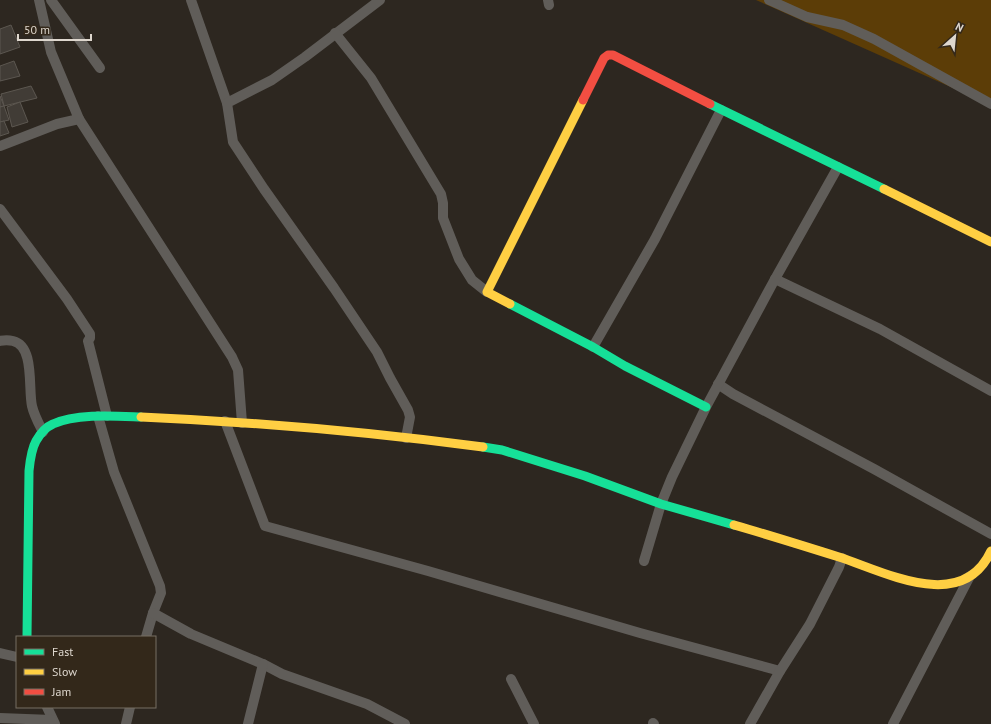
<svg xmlns="http://www.w3.org/2000/svg" width="991" height="724" viewBox="0 0 991 724" font-family="'PT Sans',sans-serif">
  <style>
    .green { fill: #5c3d07 }
    .building { fill: #413c36; stroke: #5c5750 }
    .lines { fill: none; stroke-linecap: round; stroke-linejoin: round }
    .street { stroke: #605d59; stroke-width: 10 }
    .fast { stroke: #16e098; stroke-width: 9 }
    .slow { stroke: #ffcf43; stroke-width: 9 }
    .jam { stroke: #f24e42; stroke-width: 9 }
  </style>
  <rect width="100%" height="100%" fill="#2d2720"/>
  <polygon class="green" points="756,0 991,0 991,105"/>
  <g class="building">
    <polygon points="11,25 20,47 0,54 0,29"/>
    <polygon points="14,61 20,76 0,81 0,66"/>
    <polygon points="31,86 37,98 4,106 1,94"/>
    <polygon points="0,96 4,106 0,107"/>
    <polygon points="20,102 28,122 12,127 7,107"/>
    <polygon points="4,106 9,120 0,122 0,107"/>
    <polygon points="4,121 9,133 0,136 0,122"/>
  </g>
  <g class="lines">
    <g class="street">
      <polyline points="51,0 100,68"/>
      <polyline points="191,0 227,103"/>
      <polyline points="380,0 305,57 272,80 227,103 233,142 264,189 334,288 377,352 390,378 408,410 410,417 406,438"/>
      <polyline points="548,0 549,5"/>
      <polyline points="769,0 807,17 843,25 874,39 991,104"/>
      <polyline points="335,33 371,78 441,194 443,203 443,218 459,259 472,280 487,292"/>
      <polyline points="79,119 232,357 238,370 242,423"/>
      <polyline points="0,146 57,124 79,119 51,52 39,0"/>
      <polyline points="0,209 67,299 90,334 90,338 88,341 107,416"/>
      <polyline points="775,279 880,329 991,391"/>
      <path d="M 0,341 C 4,340 9,340 13,341 C 35,346 28,389 32,406 C 34,415 39,424 43,432"/>
      <polyline points="593,347 655,239 721,110"/>
      <polyline points="718,384 733,394 874,469 991,534"/>
      <polyline points="98,416 114,472 160,586 161,593 153,613 146,637"/>
      <polyline points="225,421 265,526 428,571 640,633 780,671"/>
      <polyline points="644,561 661,504 672,477 706,407 775,279 838,167"/>
      <polyline points="153,613 191,634 263,664 282,674 367,704 405,724"/>
      <polyline points="0,653 17,657"/>
      <polyline points="511,679 534,724"/>
      <polyline points="47,707 55,724"/>
      <polyline points="0,718 52,720"/>
      <polyline points="653,723 654,724"/>
      <polyline points="126,724 130,707"/>
      <polyline points="248,724 263,664"/>
      <polyline points="750,724 780,671 810,624 839,567 842,558"/>
      <polyline points="893,724 970,576"/>
    </g>
    <g class="fast">
      <polyline points="710,104 884,189"/>
      <polyline points="510,304 593,347 625,366 706,407"/>
      <polyline points="483,447 502,450 585,476 661,504 734,525"/>
      <path d="M 27,637 L 29,471 C 30,461 31,450 36,441 C 40,434 46,427 53,424 C 76,413 116,416 141,417"/>
    </g>
    <g class="slow">
      <polyline points="884,189 991,242"/>
      <polyline points="510,304 487,292 583,100"/>
      <path d="M 141,417 C 256,422 370,432 483,447"/>
      <path d="M 734,525 C 769,535 804,546 839,557 C 885,572 962,614 991,551"/>
    </g>
    <polyline class="jam" points="583,100 604,58 608,55 613,55 710,104"/>
  </g>
  <rect x="16" y="636" width="140" height="72" fill="#33281a" stroke="#776e62"/>
  <rect x="24" y="649" width="20" height="6" fill="#16e098" stroke="#776e62"/>
  <text x="52" y="656" font-size="12" fill="#ded7ce">Fast</text>
  <rect x="24" y="669" width="20" height="6" fill="#ffcf43" stroke="#776e62"/>
  <text x="52" y="676" font-size="12" fill="#ded7ce">Slow</text>
  <rect x="24" y="689" width="20" height="6" fill="#f24e42" stroke="#776e62"/>
  <text x="52" y="696" font-size="12" fill="#ded7ce">Jam</text>
  <g transform="translate(955 36) rotate(27)" stroke="#33281a" stroke-width="3" paint-order="stroke">
  <path d="M0-3L7 15L0 10L-7 15Z" fill="#ded7ce"/>
  <text y="-6" font-size="11" font-weight="bold" text-anchor="middle" fill="#ded7ce">N</text>
  </g>
  <path d="M18 34v6h73v-6" fill="none" stroke="#ded7ce" stroke-width="2"/>
  <text x="24" y="34" font-size="12" fill="#ded7ce" stroke="#33281a" stroke-width="3" paint-order="stroke">50 m</text>
</svg>
